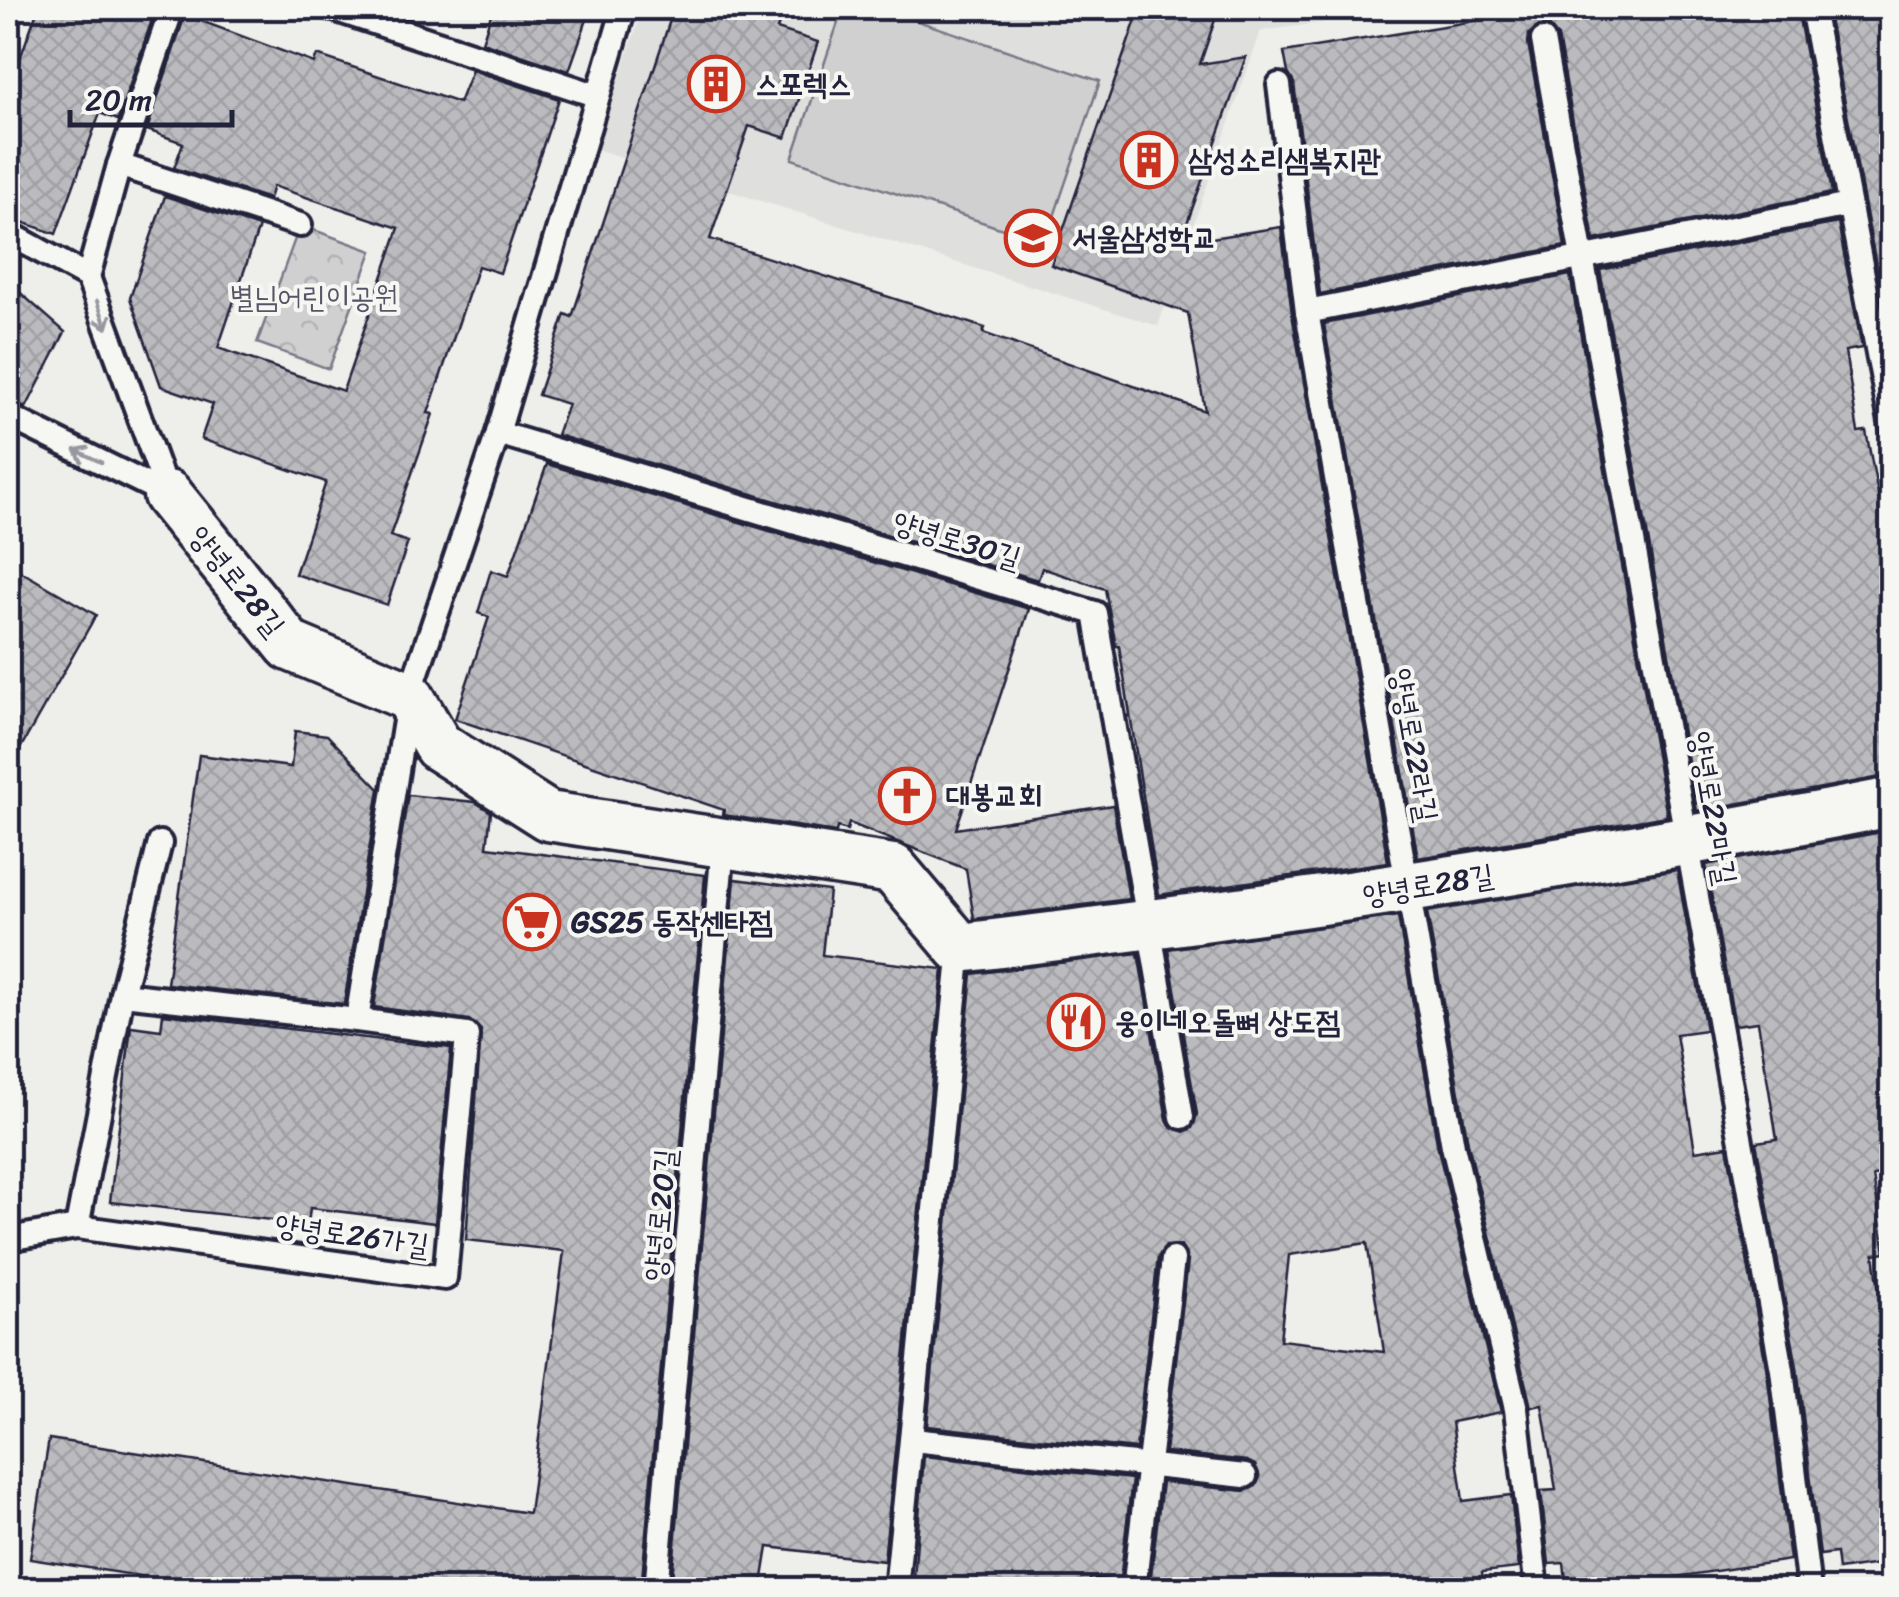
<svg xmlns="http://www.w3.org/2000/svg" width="1899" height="1597" viewBox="0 0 1899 1597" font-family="Sriracha,'Poor Story',sans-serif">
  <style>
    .built { fill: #dfdfde }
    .forest { fill: url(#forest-crowns); stroke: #797986; stroke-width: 2.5 }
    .pitch { fill: #d0d0d1; stroke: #797986; stroke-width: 2.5 }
    .building { fill: url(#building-cross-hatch); stroke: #22223b; stroke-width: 2.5; fill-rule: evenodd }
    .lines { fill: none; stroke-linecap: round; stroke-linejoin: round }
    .service-casing { stroke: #22223b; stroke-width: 30 }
    .minor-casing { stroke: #22223b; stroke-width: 55 }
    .service { stroke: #f6f6f2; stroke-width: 22 }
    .minor { stroke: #f6f6f2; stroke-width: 48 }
    .oneway { stroke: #9797a0 }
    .labels { text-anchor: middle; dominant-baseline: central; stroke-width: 8; stroke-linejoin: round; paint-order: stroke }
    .poi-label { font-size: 30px; font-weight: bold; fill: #22223b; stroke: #f6f6f2; text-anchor: start }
    .park-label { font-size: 30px; fill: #565668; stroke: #f6f6f2 }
    .street-label { font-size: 30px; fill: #22223b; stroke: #f6f6f2 }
  </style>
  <defs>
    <pattern id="forest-crowns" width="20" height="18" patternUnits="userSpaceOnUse" patternTransform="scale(2.5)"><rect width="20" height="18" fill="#d0d0d1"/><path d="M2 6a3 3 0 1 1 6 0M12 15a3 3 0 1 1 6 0" fill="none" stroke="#b2b2b4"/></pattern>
    <pattern id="building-cross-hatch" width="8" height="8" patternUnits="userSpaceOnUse" patternTransform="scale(2.5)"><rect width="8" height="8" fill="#bbbbbf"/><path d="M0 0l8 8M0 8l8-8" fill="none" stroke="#a0a0a5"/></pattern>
  </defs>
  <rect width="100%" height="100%" fill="#eeeeeb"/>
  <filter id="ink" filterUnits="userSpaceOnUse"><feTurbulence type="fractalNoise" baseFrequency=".01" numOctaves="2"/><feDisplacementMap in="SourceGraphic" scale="20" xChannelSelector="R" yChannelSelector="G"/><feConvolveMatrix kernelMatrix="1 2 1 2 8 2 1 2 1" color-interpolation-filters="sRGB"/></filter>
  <g filter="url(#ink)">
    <polygon class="built" points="643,8 1429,8 1261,31 1158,326 596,149"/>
    <polygon class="forest" points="300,225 372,251 329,369 257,343"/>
    <polygon class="pitch" points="843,8 878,8 1100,81 1045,243 792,159"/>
    <g class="building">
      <polygon points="38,8 156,8 118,120 100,113 56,234 8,217 8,92"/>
      <polygon points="493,8 591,8 569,71 482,42"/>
      <polygon points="674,8 784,8 777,29 818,42 786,138 749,126 710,239 985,328 983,333 1205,411 1188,313 1051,265 1140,8 1219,8 1200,64 1246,57 1180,243 1281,227 1292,314 1388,862 1159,895 1119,646 1116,646 1105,589 1042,568 1038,580 557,435 568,404 538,395 565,314 572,317"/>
      <polygon points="1554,8 1797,8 1832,193 1594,240 1558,37 1549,26 1539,26 1529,34 1528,43 1565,246 1320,294 1294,83 1288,73 1284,52"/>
      <polygon points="1827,8 1892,8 1892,343 1891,343"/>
      <polygon points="185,15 314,63 317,55 459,103 472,70 559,99 500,273 478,266 428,413 433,414 390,536 408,542 387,605 295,574 326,482 201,439 213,404 161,386 130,298 165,196 259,227 218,348 343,391 399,228 273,186 269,199 174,168 183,143 147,130"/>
      <polygon points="1838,223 1862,348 1845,351 1858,432 1866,431 1892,568 1892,775 1697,811 1600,270"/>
      <polygon points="1570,275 1667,816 1418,858 1324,324"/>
      <polygon points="8,282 65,332 26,408 8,401"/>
      <polygon points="547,464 1029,609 956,829 1113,805 1129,899 974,919 966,869 849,823 847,830 837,827 836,832 723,815 724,810 455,719 489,617 478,613 491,570 508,576"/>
      <polygon points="8,564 96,615 8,770"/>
      <polygon points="295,731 327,735 379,789 344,1004 167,984 199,755 291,767"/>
      <polygon points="408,795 475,802 491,812 487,847 705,875 641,1590 230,1590 30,1559 49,1439 529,1513 564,1251 466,1240 481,1030 469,1020 374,1007"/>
      <polygon points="1892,830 1892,1173 1873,1176 1885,1252 1874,1254 1892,1383 1892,1562 1838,1570 1836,1553 1820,1555 1797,1367 1756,1142 1777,1139 1758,1022 1735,1025 1706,865"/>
      <polygon points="1677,870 1706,1030 1676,1034 1695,1151 1727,1146 1767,1372 1790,1560 1648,1581 1649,1590 1567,1590 1564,1563 1549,1564 1541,1491 1556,1490 1542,1405 1531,1407 1468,1143 1427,912"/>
      <polygon points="735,879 829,891 822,955 943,969 884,1561 768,1547 761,1590 671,1590"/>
      <path d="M 1398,916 L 1438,1149 L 1501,1412 L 1452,1422 L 1463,1501 L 1511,1495 L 1519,1568 L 1482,1572 L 1484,1590 L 1200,1590 L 1150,1584 L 1162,1482 L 1244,1491 L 1256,1486 L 1260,1477 L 1255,1465 L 1247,1461 L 1165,1452 L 1188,1261 L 1181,1246 L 1166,1246 L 1158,1257 L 1136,1449 L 927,1426 L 972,974 L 1138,953 L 1167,1120 L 1171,1127 L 1184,1132 L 1192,1128 L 1197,1114 L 1168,949 ZM 1367,1243 L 1384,1352 L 1280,1340 L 1289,1255 Z"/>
      <polygon points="163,1014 451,1048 435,1223 310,1208 308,1224 110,1202 131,1026 161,1030"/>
      <polygon points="924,1456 1132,1479 1120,1581 1090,1578 1090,1590 913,1590"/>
    </g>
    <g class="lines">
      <g class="service-casing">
        <g id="service">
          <polyline points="331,8 595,95"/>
          <polyline points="1812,8 1892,427"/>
          <polyline points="1543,40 1782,1370 1809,1590"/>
          <polyline points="1279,85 1307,312 1453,1146 1516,1409 1537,1590"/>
          <polyline points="119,165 300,225"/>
          <polyline points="8,233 88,277 168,495"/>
          <polyline points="88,277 119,165 172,8"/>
          <polyline points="1307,312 1849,205"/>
          <polyline points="8,416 168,495"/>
          <polyline points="498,433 1095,613 1182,1117"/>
          <polyline points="357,1020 409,696 498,433 624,8"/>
          <polyline points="77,1227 122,994 160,843"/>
          <polyline points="8,1239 77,1227 445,1278 467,1035 357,1020 122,994"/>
          <polyline points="913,1440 1245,1476"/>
          <polyline points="656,1590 723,846"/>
          <polyline points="896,1590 960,948"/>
          <polyline points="1134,1590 1173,1259"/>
        </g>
      </g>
      <g class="minor-casing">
        <path id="minor" d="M 168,495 L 290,646 L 409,696 L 438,746 L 548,816 L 893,869 L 960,948 C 1273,911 1583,863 1892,802"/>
      </g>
      <use href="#service" class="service"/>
      <use href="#minor" class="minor"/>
    </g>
    <defs><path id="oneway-shaft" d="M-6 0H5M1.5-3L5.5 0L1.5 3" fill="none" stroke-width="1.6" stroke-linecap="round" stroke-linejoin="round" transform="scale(2.5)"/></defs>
    <g class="oneway">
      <use href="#oneway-shaft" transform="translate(102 315) rotate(70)"/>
      <use href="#oneway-shaft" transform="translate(88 456) rotate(-154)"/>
    </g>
  </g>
  <defs>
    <g id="building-ring" transform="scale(2.875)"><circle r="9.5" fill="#f6f6f2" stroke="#c8321e" stroke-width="1.5"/><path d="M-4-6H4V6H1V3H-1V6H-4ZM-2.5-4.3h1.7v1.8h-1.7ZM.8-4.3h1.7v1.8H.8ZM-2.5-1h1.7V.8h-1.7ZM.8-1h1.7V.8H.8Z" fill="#c8321e"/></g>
    <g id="school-ring" transform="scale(2.875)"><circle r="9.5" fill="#f6f6f2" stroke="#c8321e" stroke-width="1.5"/><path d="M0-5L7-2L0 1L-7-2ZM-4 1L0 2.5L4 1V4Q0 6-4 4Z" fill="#c8321e"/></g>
    <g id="church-ring" transform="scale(2.875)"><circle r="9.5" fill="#f6f6f2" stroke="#c8321e" stroke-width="1.5"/><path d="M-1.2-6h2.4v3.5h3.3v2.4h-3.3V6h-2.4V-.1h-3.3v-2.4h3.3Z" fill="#c8321e"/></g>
    <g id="supermarket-ring" transform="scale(2.875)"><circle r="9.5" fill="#f6f6f2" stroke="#c8321e" stroke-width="1.5"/><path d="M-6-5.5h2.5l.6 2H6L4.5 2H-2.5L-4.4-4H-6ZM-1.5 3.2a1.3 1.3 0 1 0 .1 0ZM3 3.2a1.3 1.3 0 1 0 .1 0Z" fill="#c8321e"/></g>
    <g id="restaurant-ring" transform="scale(2.875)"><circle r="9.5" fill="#f6f6f2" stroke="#c8321e" stroke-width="1.5"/><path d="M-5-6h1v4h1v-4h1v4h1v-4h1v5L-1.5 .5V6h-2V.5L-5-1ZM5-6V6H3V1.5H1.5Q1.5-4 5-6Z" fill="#c8321e"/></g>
  </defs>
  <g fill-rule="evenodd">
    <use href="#building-ring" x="716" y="84"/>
    <use href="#building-ring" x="1149" y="160"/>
    <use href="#school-ring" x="1033" y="238"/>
    <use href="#church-ring" x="907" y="796"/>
    <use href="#supermarket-ring" x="532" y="922"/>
    <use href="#restaurant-ring" x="1076" y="1022"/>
  </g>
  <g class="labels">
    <g class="poi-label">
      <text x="755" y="84">스포렉스</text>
      <text x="1188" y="160">삼성소리샘복지관</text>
      <text x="1072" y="238">서울삼성학교</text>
      <text x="946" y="796">대봉교회</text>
      <text x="571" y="922">GS25 동작센타점</text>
      <text x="1115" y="1022">웅이네오돌뼈 상도점</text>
    </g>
    <g class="park-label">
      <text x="314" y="297">별님어린이공원</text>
    </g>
    <g class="street-label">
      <text transform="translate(957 540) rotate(17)">양녕로30길</text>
      <text transform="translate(237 581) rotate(51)">양녕로28길</text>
      <text transform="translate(1414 745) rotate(80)">양녕로22라길</text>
      <text transform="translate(1713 808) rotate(80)">양녕로22마길</text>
      <text transform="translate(1428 885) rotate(-9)">양녕로28길</text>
      <text transform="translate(660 1215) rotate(-85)">양녕로20길</text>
      <text transform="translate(352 1235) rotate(8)">양녕로26가길</text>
    </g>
  </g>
  <rect width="1899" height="1597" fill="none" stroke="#f6f6f2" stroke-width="40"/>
  <rect x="20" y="20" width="1859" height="1557" fill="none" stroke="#22223b" stroke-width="4" filter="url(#ink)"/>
  <path d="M70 110v15h162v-15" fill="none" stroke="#22223b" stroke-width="5"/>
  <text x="85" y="110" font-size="30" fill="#22223b" stroke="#f6f6f2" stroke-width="8" paint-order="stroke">20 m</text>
</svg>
